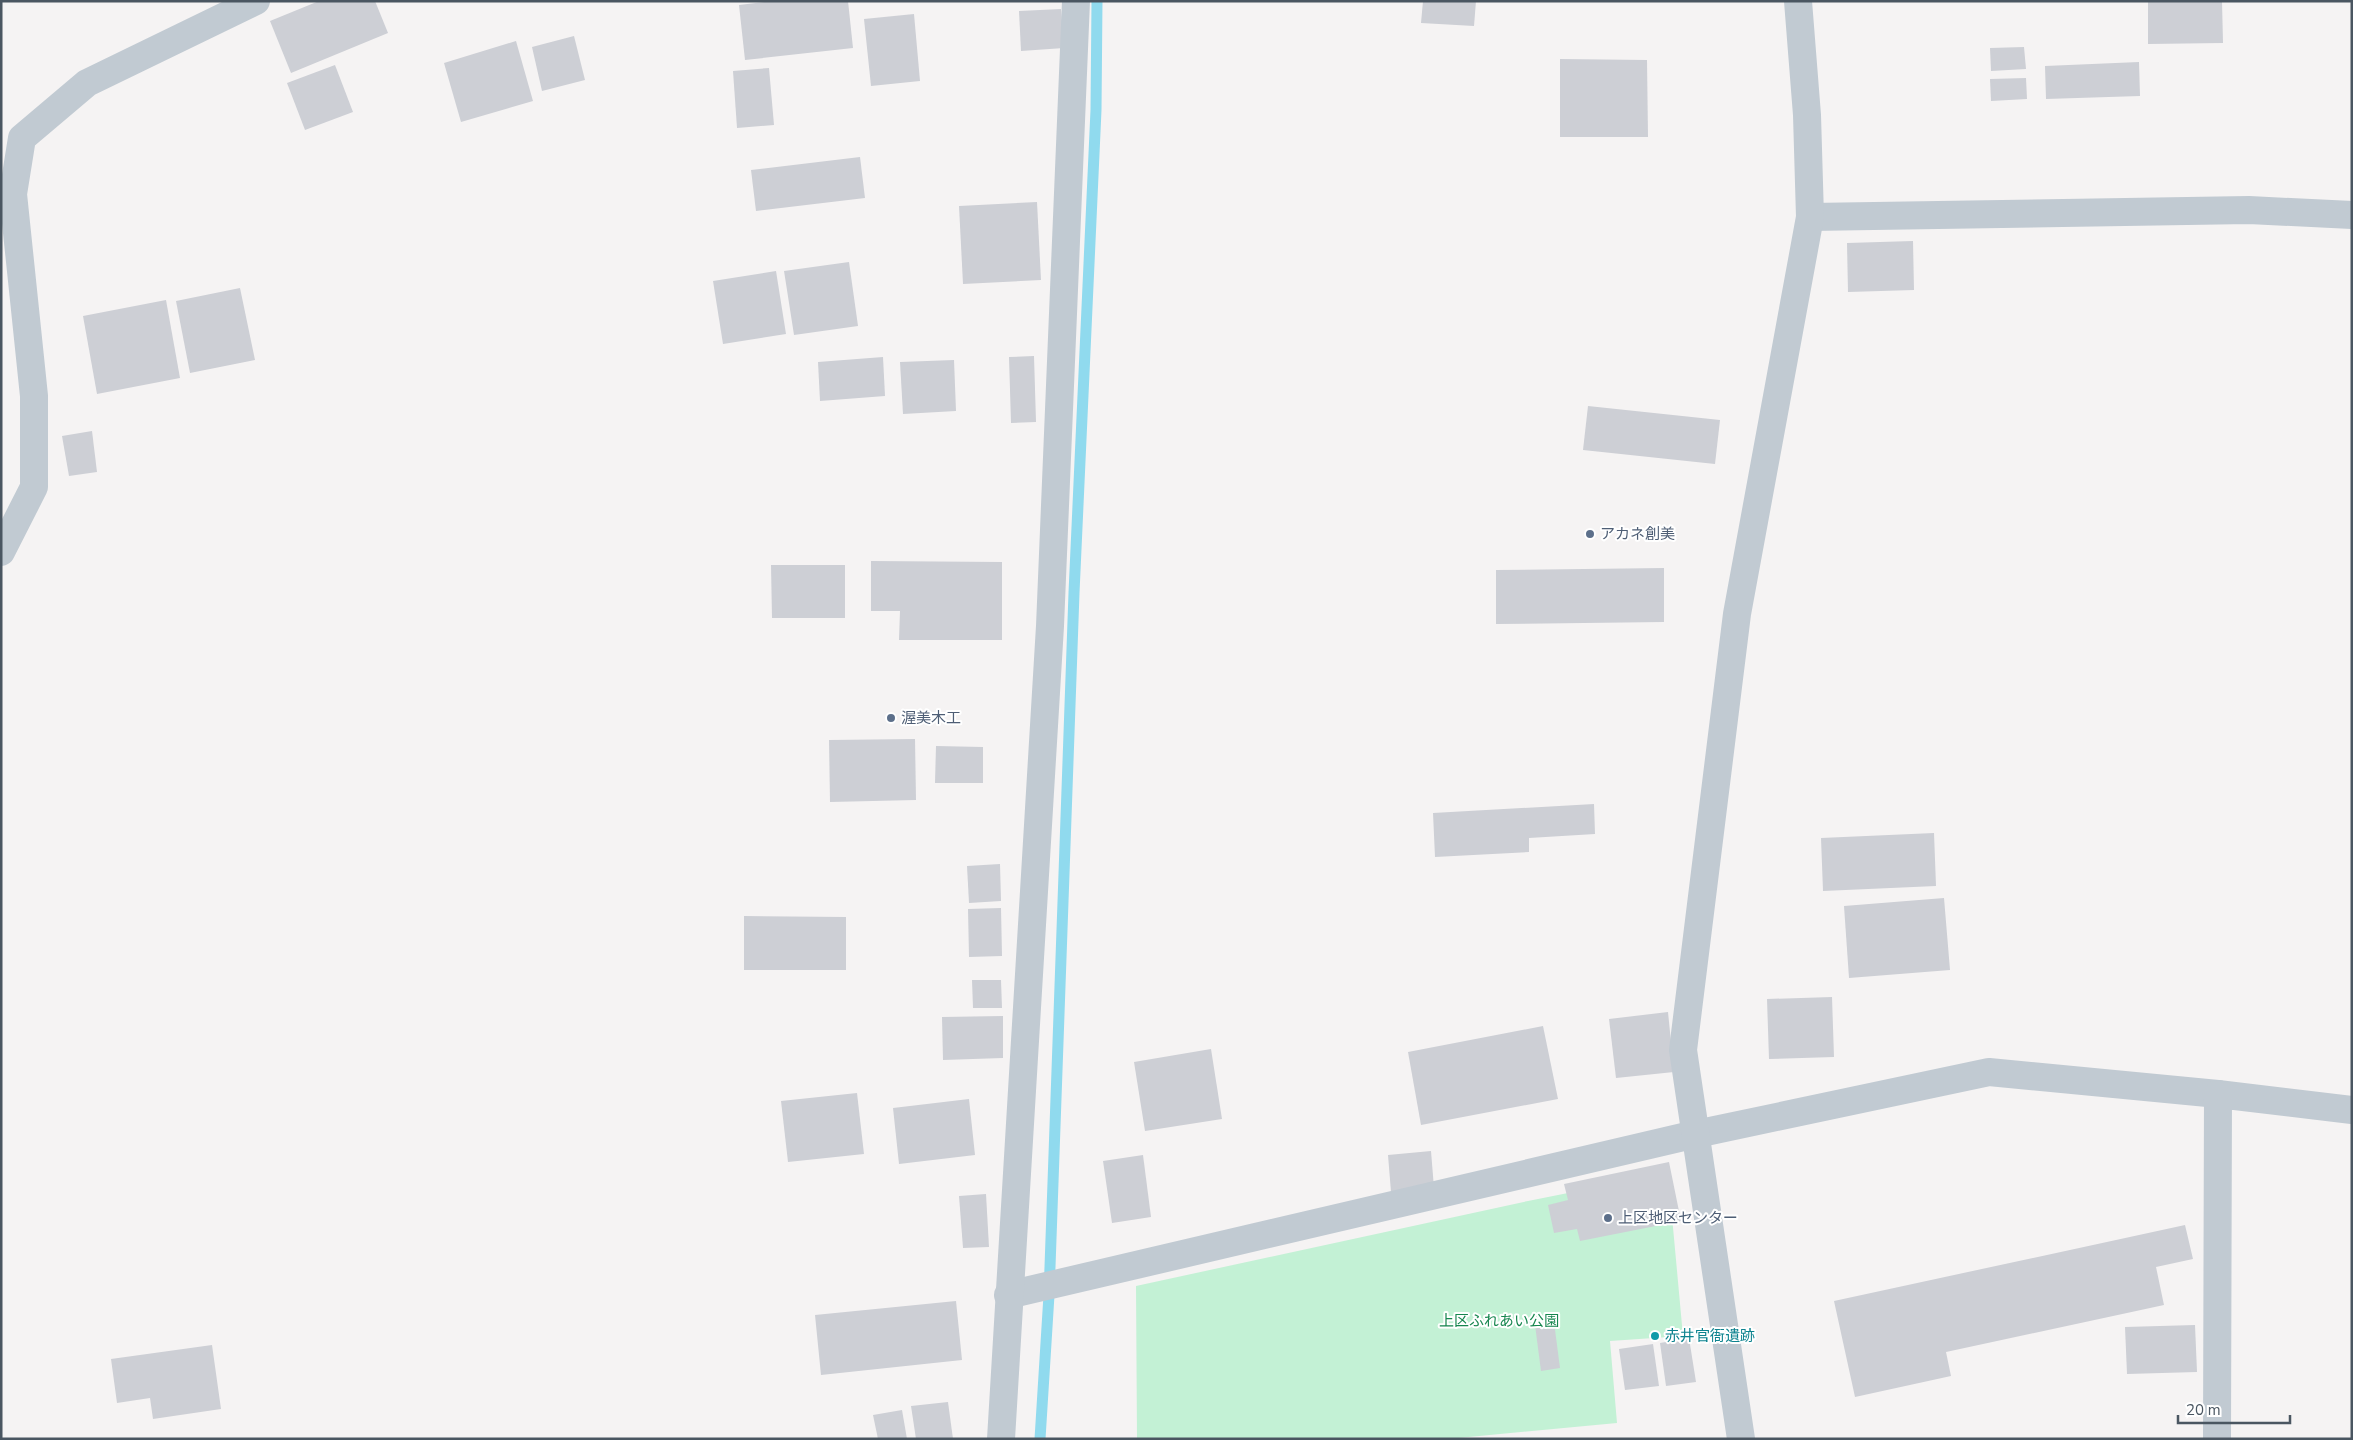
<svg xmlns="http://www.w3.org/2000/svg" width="2353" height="1440" viewBox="0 0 2353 1440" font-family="'Nunito Sans','Noto Sans JP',sans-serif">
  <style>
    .green { fill: #c3f1d5 }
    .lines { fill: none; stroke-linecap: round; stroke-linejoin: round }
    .stream { stroke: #90daee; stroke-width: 11 }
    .building { fill: #cdcfd5 }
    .minor { stroke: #c1cad2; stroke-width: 28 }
    .service-dot { fill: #5c6f8a; stroke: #fff; stroke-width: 2 }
    .culture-dot { fill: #0f9aa8; stroke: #fff; stroke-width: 2 }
    .labels { text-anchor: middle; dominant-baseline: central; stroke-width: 4; stroke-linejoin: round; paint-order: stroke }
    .service-label { font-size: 15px; fill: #4e5e75; stroke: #fff; text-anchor: start }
    .park-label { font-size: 15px; fill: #17864f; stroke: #fff }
    .culture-label { font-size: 15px; fill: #0d838f; stroke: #fff; text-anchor: start }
  </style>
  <rect width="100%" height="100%" fill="#f5f3f3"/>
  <polygon class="green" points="1668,1173 1683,1336 1610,1341 1617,1423 1448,1439 1137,1439 1136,1286 1528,1201"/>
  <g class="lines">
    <polyline class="stream" points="1040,1439 1049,1295 1074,593 1096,110 1097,1"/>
  </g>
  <g class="building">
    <polygon points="319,1 375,1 388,33 291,73 270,21"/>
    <polygon points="772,1 848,1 853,48 745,60 739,5"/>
    <polygon points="1423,1 1476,1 1474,26 1421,23"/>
    <polygon points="2148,1 2222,1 2223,43 2148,44"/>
    <polygon points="1061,9 1064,48 1021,51 1019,11"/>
    <polygon points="914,14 920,81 871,86 864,19"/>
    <polygon points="574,36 585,80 542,91 532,47"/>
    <polygon points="516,41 533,101 461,122 444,63"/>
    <polygon points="2024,47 2026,69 1991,71 1990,48"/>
    <polygon points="1560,59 1647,60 1648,137 1560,137"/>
    <polygon points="2139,62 2140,96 2046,99 2045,66"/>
    <polygon points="335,65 353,112 305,130 287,83"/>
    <polygon points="769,68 774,125 737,128 733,71"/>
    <polygon points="2026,78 2027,99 1991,101 1990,79"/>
    <polygon points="860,157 865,198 756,211 751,170"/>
    <polygon points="1037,202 1041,280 963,284 959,206"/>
    <polygon points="1913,241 1914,290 1848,292 1847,243"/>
    <polygon points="849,262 858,326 794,335 784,271"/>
    <polygon points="776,271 786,334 723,344 713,281"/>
    <polygon points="240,288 255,360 190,373 176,301"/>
    <polygon points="166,300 180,378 97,394 83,316"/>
    <polygon points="1034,356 1036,422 1011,423 1009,357"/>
    <polygon points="883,357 885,396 820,401 818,362"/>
    <polygon points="954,360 956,411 903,414 900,362"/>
    <polygon points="1588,406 1720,420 1715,464 1583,450"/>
    <polygon points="92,431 97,472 69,476 62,436"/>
    <polygon points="871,561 1002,562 1002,640 899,640 900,611 871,611"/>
    <polygon points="771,565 845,565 845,618 772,618"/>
    <polygon points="1664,568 1664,622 1496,624 1496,570"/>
    <polygon points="915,739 916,800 830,802 829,740"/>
    <polygon points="936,746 983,747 983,783 935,783"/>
    <polygon points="1594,804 1595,834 1529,838 1529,852 1435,857 1433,813"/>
    <polygon points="1934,833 1936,886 1823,891 1821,838"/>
    <polygon points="1000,864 1001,901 969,903 967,866"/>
    <polygon points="1944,898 1950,970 1849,978 1844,906"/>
    <polygon points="1001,908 1002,956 969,957 968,909"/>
    <polygon points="744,916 846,917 846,970 744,970"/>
    <polygon points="972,980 1001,980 1002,1008 973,1008"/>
    <polygon points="1832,997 1834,1057 1769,1059 1767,999"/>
    <polygon points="1668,1012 1674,1072 1616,1078 1609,1019"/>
    <polygon points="1003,1016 1003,1058 943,1060 942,1017"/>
    <polygon points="1543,1026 1558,1099 1421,1125 1408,1052"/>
    <polygon points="1211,1049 1222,1119 1145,1131 1134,1062"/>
    <polygon points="857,1093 864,1154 788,1162 781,1101"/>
    <polygon points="969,1099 975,1155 899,1164 893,1108"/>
    <polygon points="1431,1151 1434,1188 1391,1192 1388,1155"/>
    <polygon points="1143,1155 1151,1217 1112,1223 1103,1161"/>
    <polygon points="1669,1162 1681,1221 1580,1241 1577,1229 1554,1233 1548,1205 1568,1200 1564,1184"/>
    <polygon points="986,1194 989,1247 963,1248 959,1196"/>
    <polygon points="2185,1225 2193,1259 2156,1267 2164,1305 1946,1352 1951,1376 1855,1397 1834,1301"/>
    <polygon points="956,1301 962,1360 821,1375 815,1315"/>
    <polygon points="1554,1322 1560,1368 1541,1371 1535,1325"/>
    <polygon points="2195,1325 2197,1372 2127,1374 2125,1327"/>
    <polygon points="1689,1338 1696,1382 1666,1386 1660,1343"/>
    <polygon points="1653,1344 1659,1386 1625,1390 1619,1349"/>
    <polygon points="212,1345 221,1409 153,1419 150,1398 117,1403 111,1359"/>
    <polygon points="948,1402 953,1439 916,1439 911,1406"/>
    <polygon points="902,1410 907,1439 878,1439 873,1415"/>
  </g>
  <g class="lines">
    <g class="minor">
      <polyline points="1810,217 2249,210 2352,215"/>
      <polyline points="1,552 34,487 34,396 13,194 22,138 87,83 256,1"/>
      <polyline points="1008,1295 1696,1134 1989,1072 2218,1094"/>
      <polyline points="1001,1439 1050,626 1076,1"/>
      <polyline points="1741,1439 1683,1050 1737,614 1810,217 1807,115 1798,1"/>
      <polyline points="2217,1439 2218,1094 2352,1110"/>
    </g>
  </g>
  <g class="service-dot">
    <circle cx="1590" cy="534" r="5"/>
    <circle cx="891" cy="718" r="5"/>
    <circle cx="1608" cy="1218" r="5"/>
  </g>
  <circle class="culture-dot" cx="1655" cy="1336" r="5"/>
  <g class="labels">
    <g class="service-label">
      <text x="1600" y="534">アカネ創美</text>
      <text x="901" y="718">渥美木工</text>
      <text x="1618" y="1218">上区地区センター</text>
    </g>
    <g class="park-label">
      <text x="1499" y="1321">上区ふれあい公園</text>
    </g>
    <g class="culture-label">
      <text x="1665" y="1336">赤井官衙遺跡</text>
    </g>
  </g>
  <rect width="2353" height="1440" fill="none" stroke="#4a5661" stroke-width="5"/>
  <path d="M2178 1415v8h112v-8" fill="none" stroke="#4a5661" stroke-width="2.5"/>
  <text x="2186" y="1415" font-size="15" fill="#4a5661" stroke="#ffffff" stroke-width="4" paint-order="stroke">20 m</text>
</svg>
